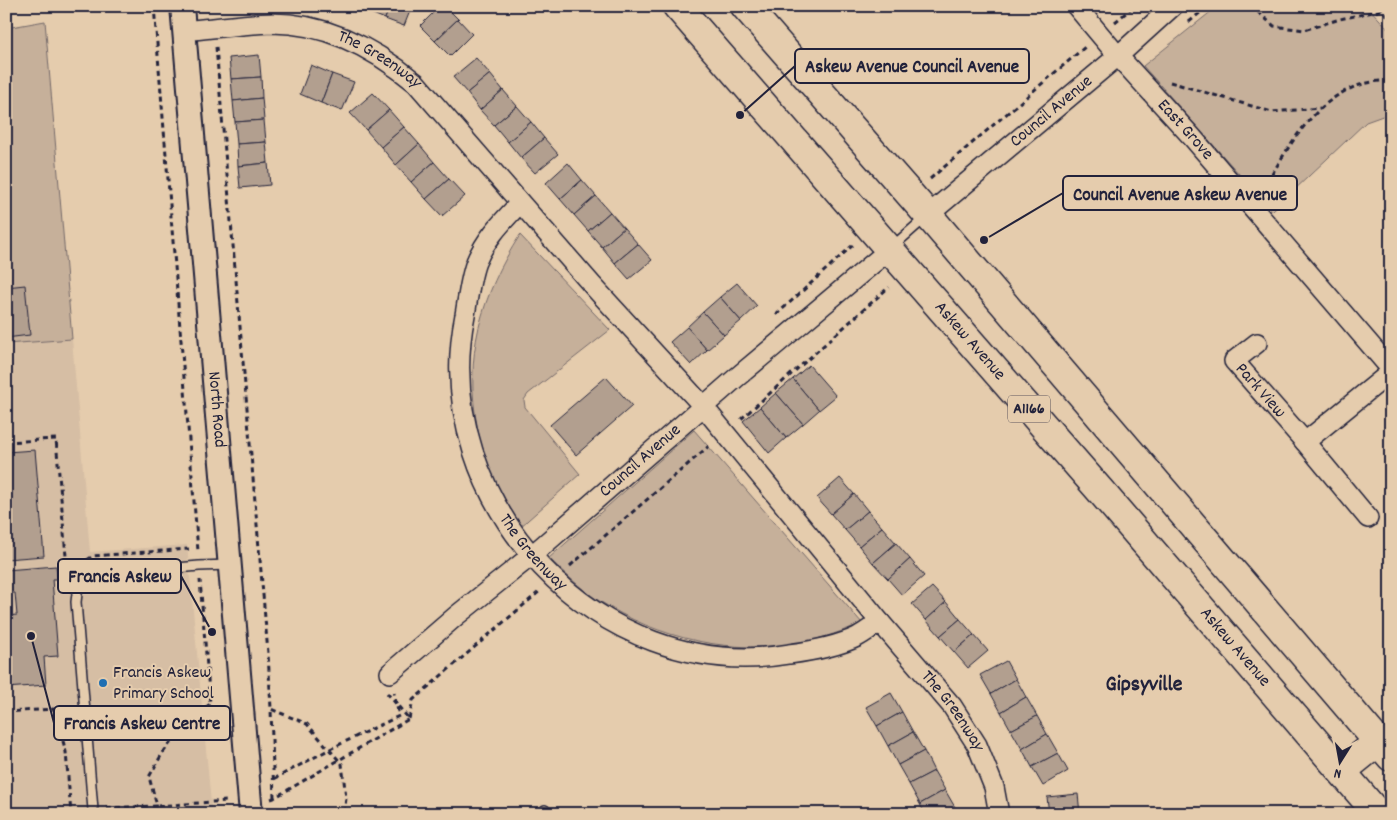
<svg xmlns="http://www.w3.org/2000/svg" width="1397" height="820" viewBox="0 0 1397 820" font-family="Dekko,sans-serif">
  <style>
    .built { fill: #d6bea4 }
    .green { fill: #c6b09a; stroke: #74696a }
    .building { fill: #b29f8f; stroke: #22223b }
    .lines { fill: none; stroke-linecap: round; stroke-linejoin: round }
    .service-casing { stroke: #22223b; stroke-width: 12 }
    .minor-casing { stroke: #22223b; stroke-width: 22 }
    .tertiary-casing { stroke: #22223b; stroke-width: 26 }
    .primary-casing { stroke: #22223b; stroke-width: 31 }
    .path { stroke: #22223b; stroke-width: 3; stroke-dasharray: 5 4; stroke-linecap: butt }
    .service { stroke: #e5ccad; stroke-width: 9 }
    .minor { stroke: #e5ccad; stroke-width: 19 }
    .tertiary { stroke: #e5ccad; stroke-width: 22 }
    .primary { stroke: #e5ccad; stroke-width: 28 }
    .poi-dot { fill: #1f6fb2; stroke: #e5ccad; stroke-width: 2 }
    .labels { text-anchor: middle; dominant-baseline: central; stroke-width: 4; stroke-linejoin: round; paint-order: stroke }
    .shield { fill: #e5ccad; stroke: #5c555d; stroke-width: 1 }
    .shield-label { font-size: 16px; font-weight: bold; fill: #22223b }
    .street-label { font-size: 18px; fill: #22223b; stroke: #e5ccad }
    .poi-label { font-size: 18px; fill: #22223b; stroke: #e5ccad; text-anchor: start }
    .district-label { font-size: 22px; font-weight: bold; fill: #22223b; stroke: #e5ccad }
    .leader { fill: none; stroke: #22223b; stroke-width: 2 }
    .callout-dot { fill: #22223b; stroke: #e5ccad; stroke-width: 2 }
    .callout { fill: #e5ccad; stroke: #22223b; stroke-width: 2 }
    .callout-label { font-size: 19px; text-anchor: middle; font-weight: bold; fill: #22223b }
  </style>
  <rect width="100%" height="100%" fill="#e5ccad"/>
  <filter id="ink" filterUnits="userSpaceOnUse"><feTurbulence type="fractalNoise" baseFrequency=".02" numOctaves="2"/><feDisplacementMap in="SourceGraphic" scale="10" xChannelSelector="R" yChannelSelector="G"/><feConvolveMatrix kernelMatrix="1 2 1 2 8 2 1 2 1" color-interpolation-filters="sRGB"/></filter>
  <g filter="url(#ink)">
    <polygon class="built" points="72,339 90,552 187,545 212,814 6,814 6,344"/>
    <g class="green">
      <polygon points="1218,6 1367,6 1391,32 1391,113 1366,122 1272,211 1143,66"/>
      <polygon points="45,21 72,339 6,344 6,28"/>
      <path d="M 520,235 L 610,330 L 528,394 L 524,400 L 525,407 L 580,474 L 519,528 C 508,506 493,483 484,460 C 481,451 480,440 478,430 C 463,358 481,295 520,235 Z"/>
      <path d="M 694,430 L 862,623 C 843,631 824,638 804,642 C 733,656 658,639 598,600 C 580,588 564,573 549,558 Z"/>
    </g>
    <g class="building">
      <polygon points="368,6 390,6 385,19 366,11"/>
      <polygon points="390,6 412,6 404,26 385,19"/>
      <polygon points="440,6 445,6 458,19 435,41 420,26"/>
      <polygon points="458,19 472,34 450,56 435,41"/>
      <polygon points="259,55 261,77 231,79 229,58"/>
      <polygon points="476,58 490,74 467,93 453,77"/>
      <polygon points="311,65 332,74 321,103 300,94"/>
      <polygon points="332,74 354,82 342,111 321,103"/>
      <polygon points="490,74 503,90 480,110 467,93"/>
      <polygon points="261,77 262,98 233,101 231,79"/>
      <polygon points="503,90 517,106 494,125 480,110"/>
      <polygon points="373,93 389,110 366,130 350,113"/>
      <polygon points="262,98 264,120 235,122 233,101"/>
      <polygon points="517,106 531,122 508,142 494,125"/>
      <polygon points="389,110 404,127 381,147 366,130"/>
      <polygon points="264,120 266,142 237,144 235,122"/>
      <polygon points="531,122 544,138 521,158 508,142"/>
      <polygon points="404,127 419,144 396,165 381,147"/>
      <polygon points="544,138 558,154 535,173 521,158"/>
      <polygon points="266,142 268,163 238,166 237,144"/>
      <polygon points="419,144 434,162 411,182 396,165"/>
      <polygon points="434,162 449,179 426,199 411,182"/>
      <polygon points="268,163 270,185 240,188 238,166"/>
      <polygon points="568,163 582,180 560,199 546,183"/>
      <polygon points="449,179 465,196 442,216 426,199"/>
      <polygon points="582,180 596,196 574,215 560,199"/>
      <polygon points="596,196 610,212 588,231 574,215"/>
      <polygon points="610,212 624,228 602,247 588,231"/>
      <polygon points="624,228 638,244 615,263 602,247"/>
      <polygon points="638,244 652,260 629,279 615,263"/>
      <polygon points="737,283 757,306 741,321 720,297"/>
      <polygon points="25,285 30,335 6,338 6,287"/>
      <polygon points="720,297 741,321 724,335 703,312"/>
      <polygon points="703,312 724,335 707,350 687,327"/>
      <polygon points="687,327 707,350 691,365 670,342"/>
      <polygon points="809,365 836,396 819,410 793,379"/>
      <polygon points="606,377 632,406 576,455 550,425"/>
      <polygon points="793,379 819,410 803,424 776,393"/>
      <polygon points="776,393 803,424 786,438 760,407"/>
      <polygon points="760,407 786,438 769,453 743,421"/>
      <polygon points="35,450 44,556 6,559 6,452"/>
      <polygon points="840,478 854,494 831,514 817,498"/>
      <polygon points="854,494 868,511 845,530 831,514"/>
      <polygon points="868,511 882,527 859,546 845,530"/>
      <polygon points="882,527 896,543 873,563 859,546"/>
      <polygon points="896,543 910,559 888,579 873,563"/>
      <polygon points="910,559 924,576 902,595 888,579"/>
      <polygon points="56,566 57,579 52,579 58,656 44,657 46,685 6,688 6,616 17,615 15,593 6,593 6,570"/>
      <polygon points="932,587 946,602 926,620 912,604"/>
      <polygon points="946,602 960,619 940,636 926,620"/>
      <polygon points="960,619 974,635 954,652 940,636"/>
      <polygon points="974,635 988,651 968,668 954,652"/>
      <polygon points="1006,661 1016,679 991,694 980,675"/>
      <polygon points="1016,679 1026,697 1001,712 991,694"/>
      <polygon points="891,693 902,712 877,726 866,707"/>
      <polygon points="1026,697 1037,716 1011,730 1001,712"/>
      <polygon points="902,712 913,732 888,746 877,726"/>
      <polygon points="1037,716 1047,734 1022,749 1011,730"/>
      <polygon points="913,732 924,751 898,765 888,746"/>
      <polygon points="1047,734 1058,753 1032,767 1022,749"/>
      <polygon points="924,751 934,771 909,784 898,765"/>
      <polygon points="1058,753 1068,771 1043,786 1032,767"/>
      <polygon points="934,771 945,790 920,804 909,784"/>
      <polygon points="945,790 956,809 948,814 925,814 920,804"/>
      <polygon points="1078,794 1080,814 1049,814 1047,797"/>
    </g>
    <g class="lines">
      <g class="service-casing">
        <g id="service">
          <polyline points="891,248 926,217"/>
          <polyline points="93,810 76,602 79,577 199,566 229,565"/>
          <polyline points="544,814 545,810"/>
        </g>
      </g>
      <g class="minor-casing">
        <g id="minor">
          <path id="s1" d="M 1076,6 L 1118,56 L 1192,137 L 1391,369"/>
          <path id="s2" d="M 184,31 C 213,28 243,24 272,23 C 326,23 375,49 416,83 L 593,286 L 703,406 L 880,622 L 952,706 L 977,745 L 994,787 L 999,814"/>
          <path id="s3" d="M 520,203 C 503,221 486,238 476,262 C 470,278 468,298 465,315 C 427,501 600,687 789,654 C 812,651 836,647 857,637 C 865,633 872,627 880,622"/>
          <path id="s4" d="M 928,215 L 1118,56 L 1173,6"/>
          <path id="s5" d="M 1257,343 L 1234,361 L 1305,442 L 1368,518"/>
          <polyline points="1305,442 1391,372"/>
          <path id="s6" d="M 390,673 L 456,616 L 531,556 L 736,378 L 889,250"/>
        </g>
      </g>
      <g class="tertiary-casing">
        <g id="tertiary">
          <path id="s7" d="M 182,6 L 251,814"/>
        </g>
      </g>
      <g class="primary-casing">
        <g id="primary">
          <path id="s8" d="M 677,6 L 1104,495 L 1378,814"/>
          <polyline points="745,6 928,215 1391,757"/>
          <polyline points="1342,771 1378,742"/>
        </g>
      </g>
      <g class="path">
        <polyline points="154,6 198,551"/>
        <polyline points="1251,6 1274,26 1304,30 1340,19 1382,10"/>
        <polyline points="1379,6 1391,20"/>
        <polyline points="1115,22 1134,6"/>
        <polyline points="1189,22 1208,6"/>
        <polyline points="216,47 268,653 271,709"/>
        <polyline points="1170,82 1272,112 1320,108"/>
        <polyline points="930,179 1085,47"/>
        <path d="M 1263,190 C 1291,141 1326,78 1391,81"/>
        <polyline points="776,315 853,245"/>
        <polyline points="741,419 889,287"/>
        <polyline points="6,442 56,439 67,568"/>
        <polyline points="87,560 93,556 189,549"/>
        <polyline points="570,566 709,446"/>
        <polyline points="6,712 54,709 66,752 71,814"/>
        <polyline points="409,719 413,700 540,591"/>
        <polyline points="274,779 330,749 399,716 394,693"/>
        <polyline points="274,798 271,709 307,724 342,764 346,798 344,814"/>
        <polyline points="271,799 274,798 409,719 387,693"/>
        <polyline points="107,808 157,806 149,777 162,754 186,722 210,704 200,580"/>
        <polyline points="272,811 288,814"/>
        <polyline points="158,814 157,806 227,801"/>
      </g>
      <use href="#service" class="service"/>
      <use href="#minor" class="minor"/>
      <use href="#tertiary" class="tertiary"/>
      <use href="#primary" class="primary"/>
    </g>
  </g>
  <circle class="poi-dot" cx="103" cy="683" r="5"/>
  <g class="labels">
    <rect class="shield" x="1008" y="395.5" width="42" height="27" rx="4"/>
    <g class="shield-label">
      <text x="1029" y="409">A1166</text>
    </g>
    <g class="street-label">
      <text stroke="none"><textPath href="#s2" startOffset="204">The Greenway</textPath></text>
      <text stroke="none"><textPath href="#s4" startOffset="161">Council Avenue</textPath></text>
      <text stroke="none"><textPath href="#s1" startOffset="165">East Grove</textPath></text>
      <text stroke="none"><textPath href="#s8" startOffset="445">Askew Avenue</textPath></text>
      <text stroke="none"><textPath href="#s5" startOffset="69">Park View</textPath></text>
      <text stroke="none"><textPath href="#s7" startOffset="405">North Road</textPath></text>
      <text stroke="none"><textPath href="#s6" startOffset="328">Council Avenue</textPath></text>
      <text stroke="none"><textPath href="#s3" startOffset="385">The Greenway</textPath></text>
      <text stroke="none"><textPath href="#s8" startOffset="850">Askew Avenue</textPath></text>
      <text stroke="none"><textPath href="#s2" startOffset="1074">The Greenway</textPath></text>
    </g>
    <g class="poi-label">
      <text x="113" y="673">Francis Askew<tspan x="113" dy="21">Primary School</tspan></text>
    </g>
    <g class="district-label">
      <text x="1144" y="685">Gipsyville</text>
    </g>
  </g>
  <path class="leader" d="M740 115L795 66M984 240L1063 193M212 632L181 576M31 636L54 723"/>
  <g class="callout-dot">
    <circle cx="740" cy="115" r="5"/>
    <circle cx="984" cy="240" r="5"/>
    <circle cx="212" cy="632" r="5"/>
    <circle cx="31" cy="636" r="5"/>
  </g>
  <g class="callout">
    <rect x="795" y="49" width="234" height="34" rx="5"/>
    <rect x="1063" y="176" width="234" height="34" rx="5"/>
    <rect x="58" y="559" width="123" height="34" rx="5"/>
    <rect x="54" y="706" width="176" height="34" rx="5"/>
  </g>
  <g class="callout-label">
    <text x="912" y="72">Askew Avenue Council Avenue</text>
    <text x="1180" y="200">Council Avenue Askew Avenue</text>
    <text x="120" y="582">Francis Askew</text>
    <text x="142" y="729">Francis Askew Centre</text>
  </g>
  <rect width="1397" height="820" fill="none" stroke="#e5ccad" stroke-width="25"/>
  <rect x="12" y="12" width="1372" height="795" fill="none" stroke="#22223b" stroke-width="2" filter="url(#ink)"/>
  <g transform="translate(1340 762) rotate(191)" stroke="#e5ccad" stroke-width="4" paint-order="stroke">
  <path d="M0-4L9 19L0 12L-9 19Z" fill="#22223b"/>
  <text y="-8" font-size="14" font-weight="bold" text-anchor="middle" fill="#22223b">N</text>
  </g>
</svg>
